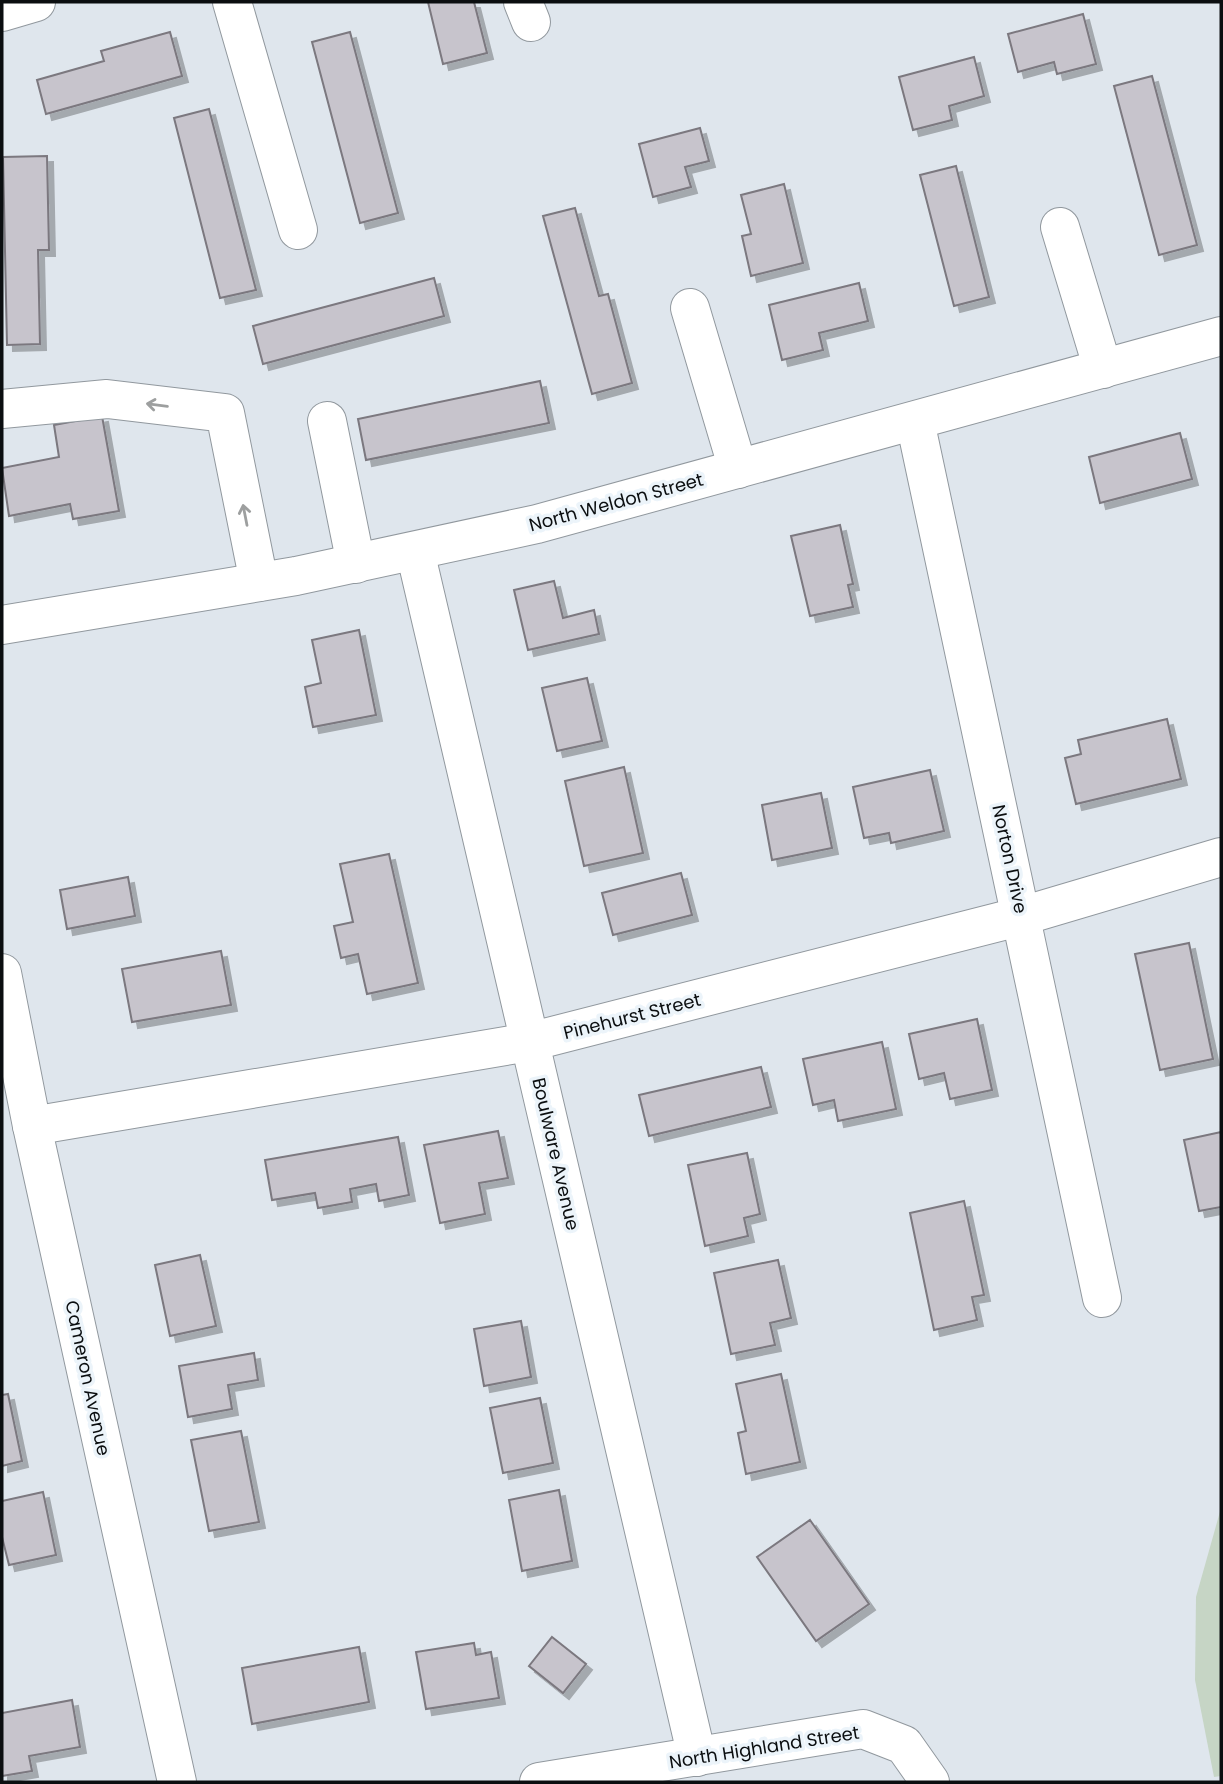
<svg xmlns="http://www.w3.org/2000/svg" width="1223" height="1784" viewBox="0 0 1223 1784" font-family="Poppins,sans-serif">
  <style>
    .green { fill: #c6d5c5 }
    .building { fill: #c7c4cc; stroke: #7b787f; stroke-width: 2; filter: url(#shadow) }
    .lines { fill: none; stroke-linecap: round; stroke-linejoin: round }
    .minor-casing { stroke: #91989e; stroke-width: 40 }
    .minor { stroke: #fff; stroke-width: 38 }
    .oneway { stroke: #9d9f9f }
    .labels { text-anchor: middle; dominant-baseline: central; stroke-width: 7; stroke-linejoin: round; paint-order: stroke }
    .street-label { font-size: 18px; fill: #0b0e10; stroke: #ecf4fa }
  </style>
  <defs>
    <filter id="shadow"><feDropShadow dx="6" dy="6" stdDeviation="0" flood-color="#0004"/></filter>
  </defs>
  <rect width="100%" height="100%" fill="#dfe6ed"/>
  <polygon class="green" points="1221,1508 1221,1776 1214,1777 1195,1680 1196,1597"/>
  <g class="building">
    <polygon points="428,2 474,2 487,53 443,64"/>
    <polygon points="1083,14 1096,64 1057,74 1054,62 1018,72 1008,34"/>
    <polygon points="170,32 182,76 46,114 37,80 104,61 101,51"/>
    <polygon points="350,32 398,213 360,223 312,42"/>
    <polygon points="974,57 984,96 949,106 952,120 913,130 899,77"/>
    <polygon points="1152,76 1197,245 1159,255 1114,86"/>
    <polygon points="209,109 256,290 220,298 174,118"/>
    <polygon points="700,128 709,161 685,167 691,187 653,197 639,144"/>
    <polygon points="47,156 49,250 38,250 40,344 7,345 3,157"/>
    <polygon points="956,166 989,297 954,306 920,175"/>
    <polygon points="784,184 803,263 751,276 742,236 751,234 741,195"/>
    <polygon points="575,208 599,296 608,294 632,383 592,394 543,216"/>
    <polygon points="434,278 444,316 263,364 253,326"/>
    <polygon points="859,283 868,321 819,333 823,350 782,360 769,305"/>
    <polygon points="540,381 549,423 366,460 358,419"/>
    <polygon points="102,416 119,511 73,519 70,504 9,516 2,468 59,457 54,425"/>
    <polygon points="1180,433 1192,479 1100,503 1089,457"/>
    <polygon points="840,525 853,584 848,585 853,607 810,616 791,536"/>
    <polygon points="554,581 563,618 594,610 599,634 528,650 514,590"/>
    <polygon points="359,630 376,715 313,727 305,687 321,683 312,640"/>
    <polygon points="587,678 602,741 557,751 542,688"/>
    <polygon points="1167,719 1181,779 1076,804 1065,758 1081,754 1078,740"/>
    <polygon points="624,767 643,853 584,866 565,781"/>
    <polygon points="930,770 944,831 891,843 889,833 864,838 853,787"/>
    <polygon points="821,793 832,848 772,860 762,805"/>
    <polygon points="389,854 418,983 367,994 358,954 341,958 334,926 353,922 340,864"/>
    <polygon points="681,873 692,915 613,935 602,893"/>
    <polygon points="128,877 135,916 67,929 60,890"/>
    <polygon points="1189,943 1213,1059 1160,1070 1135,954"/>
    <polygon points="221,951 231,1005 132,1022 122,969"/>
    <polygon points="977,1019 992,1090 950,1099 944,1073 919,1079 909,1034"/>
    <polygon points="882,1042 896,1109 838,1121 834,1100 813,1105 803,1059"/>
    <polygon points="761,1067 771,1107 649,1136 639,1095"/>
    <polygon points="498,1131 508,1178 479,1183 485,1214 440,1223 424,1145"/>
    <polygon points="1221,1132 1221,1207 1199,1211 1184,1140"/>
    <polygon points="398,1137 409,1195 379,1201 376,1184 350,1189 352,1202 318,1208 315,1193 272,1200 265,1160"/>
    <polygon points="747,1153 760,1214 744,1218 748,1236 705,1246 688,1165"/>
    <polygon points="964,1201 984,1295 972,1297 977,1320 934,1330 910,1213"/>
    <polygon points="200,1255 216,1326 170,1336 155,1265"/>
    <polygon points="778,1260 791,1318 770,1323 775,1345 731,1354 714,1273"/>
    <polygon points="521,1321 531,1377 484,1386 474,1329"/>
    <polygon points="254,1353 258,1380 228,1385 232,1409 188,1417 179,1366"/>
    <polygon points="781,1374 800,1462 746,1474 738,1433 746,1431 736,1384"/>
    <polygon points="8,1394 22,1461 2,1466 2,1395"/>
    <polygon points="540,1398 553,1463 503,1473 490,1408"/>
    <polygon points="241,1431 259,1522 209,1531 191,1440"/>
    <polygon points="559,1490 572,1561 522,1571 509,1500"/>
    <polygon points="43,1492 56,1555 9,1565 2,1537 2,1501"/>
    <polygon points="810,1520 869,1604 816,1641 757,1557"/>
    <polygon points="552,1637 586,1664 563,1693 529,1666"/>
    <polygon points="474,1643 476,1655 491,1652 499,1698 426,1709 416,1652"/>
    <polygon points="359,1647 369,1702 252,1724 242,1668"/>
    <polygon points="72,1700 80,1747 29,1756 32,1771 2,1776 2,1713"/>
  </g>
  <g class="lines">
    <g class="minor-casing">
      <g id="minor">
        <polyline points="232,2 298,230"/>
        <polyline points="523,2 531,22"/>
        <polyline points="2,12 36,2"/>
        <polyline points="1060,227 1103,369"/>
        <polyline points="690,308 738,469"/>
        <polyline points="2,409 107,399 225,413 259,582"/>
        <polyline points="327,421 356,564"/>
        <polyline points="915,421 1102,1298"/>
        <polyline points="415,551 697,1757"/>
        <polyline points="2,625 296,576 537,524 1221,336"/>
        <polyline points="2,973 32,1126 177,1782"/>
        <polyline points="32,1126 529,1042 1022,916 1221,857"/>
        <polyline points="539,1782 863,1729 904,1745 930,1782"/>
      </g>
    </g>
    <use href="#minor" class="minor"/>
  </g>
  <defs><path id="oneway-shaft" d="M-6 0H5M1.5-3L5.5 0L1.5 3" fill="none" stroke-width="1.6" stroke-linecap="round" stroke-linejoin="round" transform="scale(1.75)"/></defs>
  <g class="oneway">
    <use href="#oneway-shaft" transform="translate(157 405) rotate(-173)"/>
    <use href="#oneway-shaft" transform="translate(245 515) rotate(-101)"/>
  </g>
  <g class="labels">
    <g class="street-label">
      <text transform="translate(616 502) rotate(-15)">North Weldon Street</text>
      <text transform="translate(1010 859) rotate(78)">Norton Drive</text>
      <text transform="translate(632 1016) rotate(-14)">Pinehurst Street</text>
      <text transform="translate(556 1154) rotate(77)">Boulware Avenue</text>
      <text transform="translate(88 1378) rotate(78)">Cameron Avenue</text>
      <text transform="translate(764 1747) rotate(-9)">North Highland Street</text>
    </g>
  </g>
  <rect width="1223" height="1784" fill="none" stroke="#0b0e10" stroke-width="7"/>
</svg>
